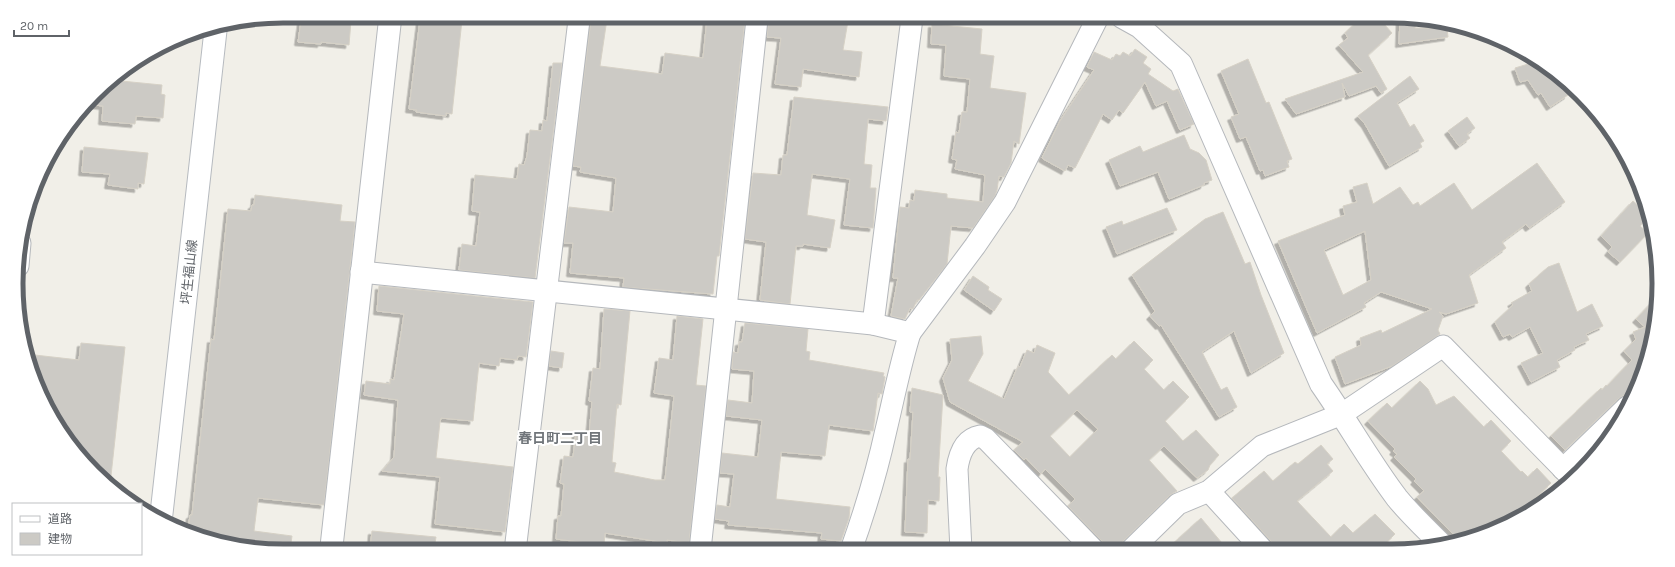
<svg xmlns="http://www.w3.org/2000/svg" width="1675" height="567" viewBox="0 0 1675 567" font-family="Karla,'Noto Sans JP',sans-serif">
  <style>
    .building { fill: #cccac5; stroke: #d6d1c6; fill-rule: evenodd; filter: url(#shadow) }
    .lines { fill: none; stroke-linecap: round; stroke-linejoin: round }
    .minor-casing { stroke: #b5b8bc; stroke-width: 23 }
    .tertiary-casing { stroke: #b5b8bc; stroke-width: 24 }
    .secondary-casing { stroke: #b6babf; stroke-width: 24 }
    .minor { stroke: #fff; stroke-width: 21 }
    .tertiary { stroke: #fff; stroke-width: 22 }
    .secondary { stroke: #fff; stroke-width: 22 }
    .labels { text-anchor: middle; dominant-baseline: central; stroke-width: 4; stroke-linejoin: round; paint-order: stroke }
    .street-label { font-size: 13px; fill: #5f6368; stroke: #fff }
    .neighbourhood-label { font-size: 14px; font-weight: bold; fill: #70757a; stroke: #fff }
    .rim { fill: none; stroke: #5f6368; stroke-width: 5 }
  </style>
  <defs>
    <filter id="shadow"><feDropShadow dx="-3.5" dy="3.5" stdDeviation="0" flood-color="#0004"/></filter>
  </defs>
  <rect width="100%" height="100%" fill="#f1efe8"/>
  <g class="building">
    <polygon points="1363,16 1377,16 1392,33 1368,55 1387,89 1381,93 1376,86 1349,96 1342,83 1345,97 1296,114 1285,99 1363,72 1339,45 1348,38 1345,33"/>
    <polygon points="1400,17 1416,19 1415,28 1447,28 1448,37 1399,44"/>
    <polygon points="832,18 848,21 843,50 862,52 859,77 803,69 801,87 775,84 781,38 767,37 769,19"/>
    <polygon points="607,19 600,66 662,74 665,53 703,58 707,19 745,19 719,256 717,256 713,294 623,287 624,278 570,273 573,243 564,243 569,207 613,212 616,178 580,172 581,167 573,166 591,20"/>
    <polygon points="420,20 462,20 452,114 446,113 446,116 416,112 417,110 409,109"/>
    <polygon points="301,21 351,21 349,45 321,42 321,44 298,42"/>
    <polygon points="932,24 982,29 980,54 994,56 990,88 1026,93 1019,144 1014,141 1011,163 1004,177 999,176 997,190 995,196 973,228 951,226 947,264 919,300 917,300 913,309 910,308 905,319 891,316 898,278 893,278 900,207 909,208 910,200 914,201 915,190 947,194 947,198 983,202 985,175 955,169 957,160 952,159 956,132 959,133 962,112 967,112 970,79 944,76 946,45 931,44"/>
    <polygon points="1135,49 1147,57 1143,63 1151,69 1148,74 1173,91 1178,89 1194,124 1180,130 1167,101 1156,106 1145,82 1123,113 1119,110 1112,120 1103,114 1075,168 1068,165 1065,171 1045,160 1042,158 1060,121 1094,70 1087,67 1094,52 1112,60 1116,54 1120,56 1123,52 1130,56"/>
    <polygon points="1248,59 1266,103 1269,102 1292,159 1287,161 1289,167 1265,176 1263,170 1260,171 1246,137 1240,139 1231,117 1239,114 1221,71"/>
    <polygon points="1538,61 1551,69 1568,95 1550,107 1541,93 1538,95 1528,80 1520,82 1515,68"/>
    <polygon points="553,63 562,63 535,278 459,270 462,244 476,246 480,212 472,211 475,175 517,179 519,164 524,165 527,156 530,130 542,131 543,120 547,121"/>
    <polygon points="1410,76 1419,89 1397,103 1410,127 1414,124 1424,141 1420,143 1422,147 1389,166 1365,124 1358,116"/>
    <polygon points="111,80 162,85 161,94 165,95 163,118 136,116 135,124 102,121 103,106 86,104"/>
    <polygon points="794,97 888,107 886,121 868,119 864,164 872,165 870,188 876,188 873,228 844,225 850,179 812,174 807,215 835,220 830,248 803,244 803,246 796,246 790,304 760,300 766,242 745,239 753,173 781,175 783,155 787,155"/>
    <polygon points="1467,117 1475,128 1467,134 1470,138 1459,146 1448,131"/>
    <polygon points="1184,135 1190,149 1199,153 1206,160 1212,180 1204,183 1204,185 1169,199 1158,172 1120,186 1109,160 1140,146 1143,152"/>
    <polygon points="84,147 148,153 144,184 138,183 138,189 108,185 110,174 82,172"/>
    <path d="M 1537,163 L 1565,202 L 1529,228 L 1526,224 L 1502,242 L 1506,248 L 1469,275 L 1478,303 L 1446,314 L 1439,312 L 1443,316 L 1438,330 L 1440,334 L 1392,366 L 1345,384 L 1335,357 L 1361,345 L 1360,338 L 1381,330 L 1382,333 L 1432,309 L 1381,292 L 1364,303 L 1366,307 L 1317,333 L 1278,241 L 1345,215 L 1343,206 L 1357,202 L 1353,187 L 1367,183 L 1373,204 L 1400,187 L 1413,205 L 1418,202 L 1420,206 L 1454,183 L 1472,210 ZM 1365,231 L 1371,280 L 1343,295 L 1324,250 Z"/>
    <polygon points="255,195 342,205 340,221 355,222 324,505 258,498 254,531 292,536 290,551 214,542 188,530 190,515 192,515 211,339 214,340 228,209 251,211 252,205 254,205"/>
    <polygon points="1633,201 1649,215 1640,226 1648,233 1620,262 1608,252 1612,247 1601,236"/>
    <polygon points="1167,208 1177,230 1117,254 1106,227 1122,221 1123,225"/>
    <polygon points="1223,212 1245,264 1250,262 1261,295 1284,353 1251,373 1234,331 1202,352 1221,390 1227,387 1237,407 1219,417 1161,325 1159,326 1150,316 1155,311 1132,275 1205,219"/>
    <polygon points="1559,263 1577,312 1592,304 1603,326 1586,334 1589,340 1574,347 1575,350 1557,360 1560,367 1531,382 1521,363 1543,353 1530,327 1512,337 1510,334 1503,337 1495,322 1513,305 1511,303 1532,291 1529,284 1548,267"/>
    <polygon points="973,276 989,287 988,290 1002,299 994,311 964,290"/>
    <polygon points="379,286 533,302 526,357 518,356 517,360 500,358 499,366 479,363 473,421 441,418 440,422 436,458 513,467 505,532 435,524 440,477 382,471 394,457 398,400 364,395 366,381 390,384 390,379 394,380 404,314 377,311"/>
    <polygon points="1658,296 1650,353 1632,396 1624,395 1619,398 1565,450 1551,436 1601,388 1602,390 1606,385 1607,386 1632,360 1624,351 1636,339 1633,332 1645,327 1636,319"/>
    <polygon points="604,309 630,311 621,405 617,404 612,462 616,463 614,472 655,480 665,480 674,396 654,393 659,358 673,360 677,316 703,319 696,385 706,386 689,543 667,540 667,543 605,533 604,545 556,539 558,516 561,516 564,484 560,483 564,456 573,457 576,433 589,435 592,402 589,401 593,368 600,369"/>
    <polygon points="745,323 808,329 806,351 810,352 809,360 884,373 883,376 885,377 882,394 878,393 873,431 829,425 825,456 781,452 776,499 850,507 849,518 841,541 821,539 822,533 728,525 729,521 715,519 717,505 730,507 734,474 720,473 722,453 758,457 762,420 726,416 728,400 752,403 754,371 732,369 733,352 738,353 739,342 742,342"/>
    <path d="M 981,336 L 983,354 L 968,381 L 1004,399 L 1018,366 L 1020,367 L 1027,350 L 1034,353 L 1037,345 L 1055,353 L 1048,372 L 1069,395 L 1112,355 L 1116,359 L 1134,341 L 1153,360 L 1144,369 L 1164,390 L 1173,381 L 1189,397 L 1165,421 L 1183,441 L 1196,430 L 1219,455 L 1210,465 L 1208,470 L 1197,478 L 1164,446 L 1149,460 L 1177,491 L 1170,495 L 1115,549 L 1105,549 L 1102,541 L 1068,506 L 1075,499 L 1045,469 L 1041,474 L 1026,458 L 1024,460 L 1014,450 L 1023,442 L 950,402 L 943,378 L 952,360 L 950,339 ZM 1077,410 L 1098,429 L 1070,457 L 1050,436 Z"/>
    <polygon points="81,343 125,347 110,485 94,472 61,432 26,354 79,360"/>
    <polygon points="551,351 564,353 562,368 549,366"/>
    <polygon points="1420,381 1428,389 1436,405 1454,396 1484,427 1491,420 1511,441 1501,451 1521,472 1522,471 1528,477 1537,468 1551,483 1509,524 1458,539 1417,497 1424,491 1414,481 1416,479 1394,457 1397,454 1393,451 1395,449 1368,421 1387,403 1392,408"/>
    <polygon points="912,388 943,395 938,477 940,477 939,501 928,500 927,533 905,532 908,459 910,460 913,412 910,412"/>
    <polygon points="1321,445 1333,459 1327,464 1333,471 1297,501 1331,537 1344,524 1353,533 1375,514 1395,534 1380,549 1274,549 1271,541 1232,498 1264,471 1273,481 1295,462 1298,464"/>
    <polygon points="1201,518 1227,549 1167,549"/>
    <polygon points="372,531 436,537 434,551 370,551"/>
  </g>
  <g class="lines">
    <g class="minor-casing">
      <g id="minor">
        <polyline points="18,266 20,243"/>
        <path d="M 361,272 L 873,324 L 910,333 C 900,365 894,397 886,430 C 877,471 865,511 851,550"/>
        <polyline points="873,324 912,18"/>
        <polyline points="910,333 975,246 1005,202 1098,17"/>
        <polyline points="1563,469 1627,407"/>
        <polyline points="1209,491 1262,549"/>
        <polyline points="1132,549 1178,504 1209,491 1262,446 1342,414 1443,346 1573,479"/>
        <polyline points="700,550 757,19"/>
        <path d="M 961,550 L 957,469 C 959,455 964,439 980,436 L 986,439 L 1093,549"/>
        <polyline points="515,551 579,20"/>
      </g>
    </g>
    <g class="tertiary-casing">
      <g id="tertiary">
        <path d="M 1122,17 L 1140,27 L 1181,64 L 1321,384 C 1347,421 1369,461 1397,498 C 1410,514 1426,529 1441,544"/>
        <polyline points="331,551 390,20"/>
      </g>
    </g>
    <g class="secondary-casing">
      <polyline id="secondary" points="161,518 216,26"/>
    </g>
    <use href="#minor" class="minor"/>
    <use href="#tertiary" class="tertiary"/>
    <use href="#secondary" class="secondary"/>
  </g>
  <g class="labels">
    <g class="street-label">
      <text transform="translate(189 272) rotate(-84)">坪生福山線</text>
    </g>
    <g class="neighbourhood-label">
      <text x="560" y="438">春日町二丁目</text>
    </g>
  </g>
  <path d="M0 0H1675V567H0ZM283 23H1392A260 260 0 0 1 1652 283V284A260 260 0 0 1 1392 544H283A260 260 0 0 1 23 284V283A260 260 0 0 1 283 23Z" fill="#fff" fill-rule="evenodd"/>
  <path class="rim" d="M283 23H1392A260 260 0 0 1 1652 283V284A260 260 0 0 1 1392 544H283A260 260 0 0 1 23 284V283A260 260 0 0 1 283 23Z"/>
  <rect x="12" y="503" width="130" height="52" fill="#ffffff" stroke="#bfc1c3"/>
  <rect x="20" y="516" width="20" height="6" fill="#ffffff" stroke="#bfc1c3"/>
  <text x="48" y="523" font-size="12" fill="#5f6368">道路</text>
  <rect x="20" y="533" width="20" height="12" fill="#cccac5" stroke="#bfc1c3"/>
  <text x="48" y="543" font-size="12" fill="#5f6368">建物</text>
  <path d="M14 30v6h55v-6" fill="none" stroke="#5f6368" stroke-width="2"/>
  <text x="20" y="30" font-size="12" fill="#5f6368" stroke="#ffffff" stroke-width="3" paint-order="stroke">20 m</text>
</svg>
